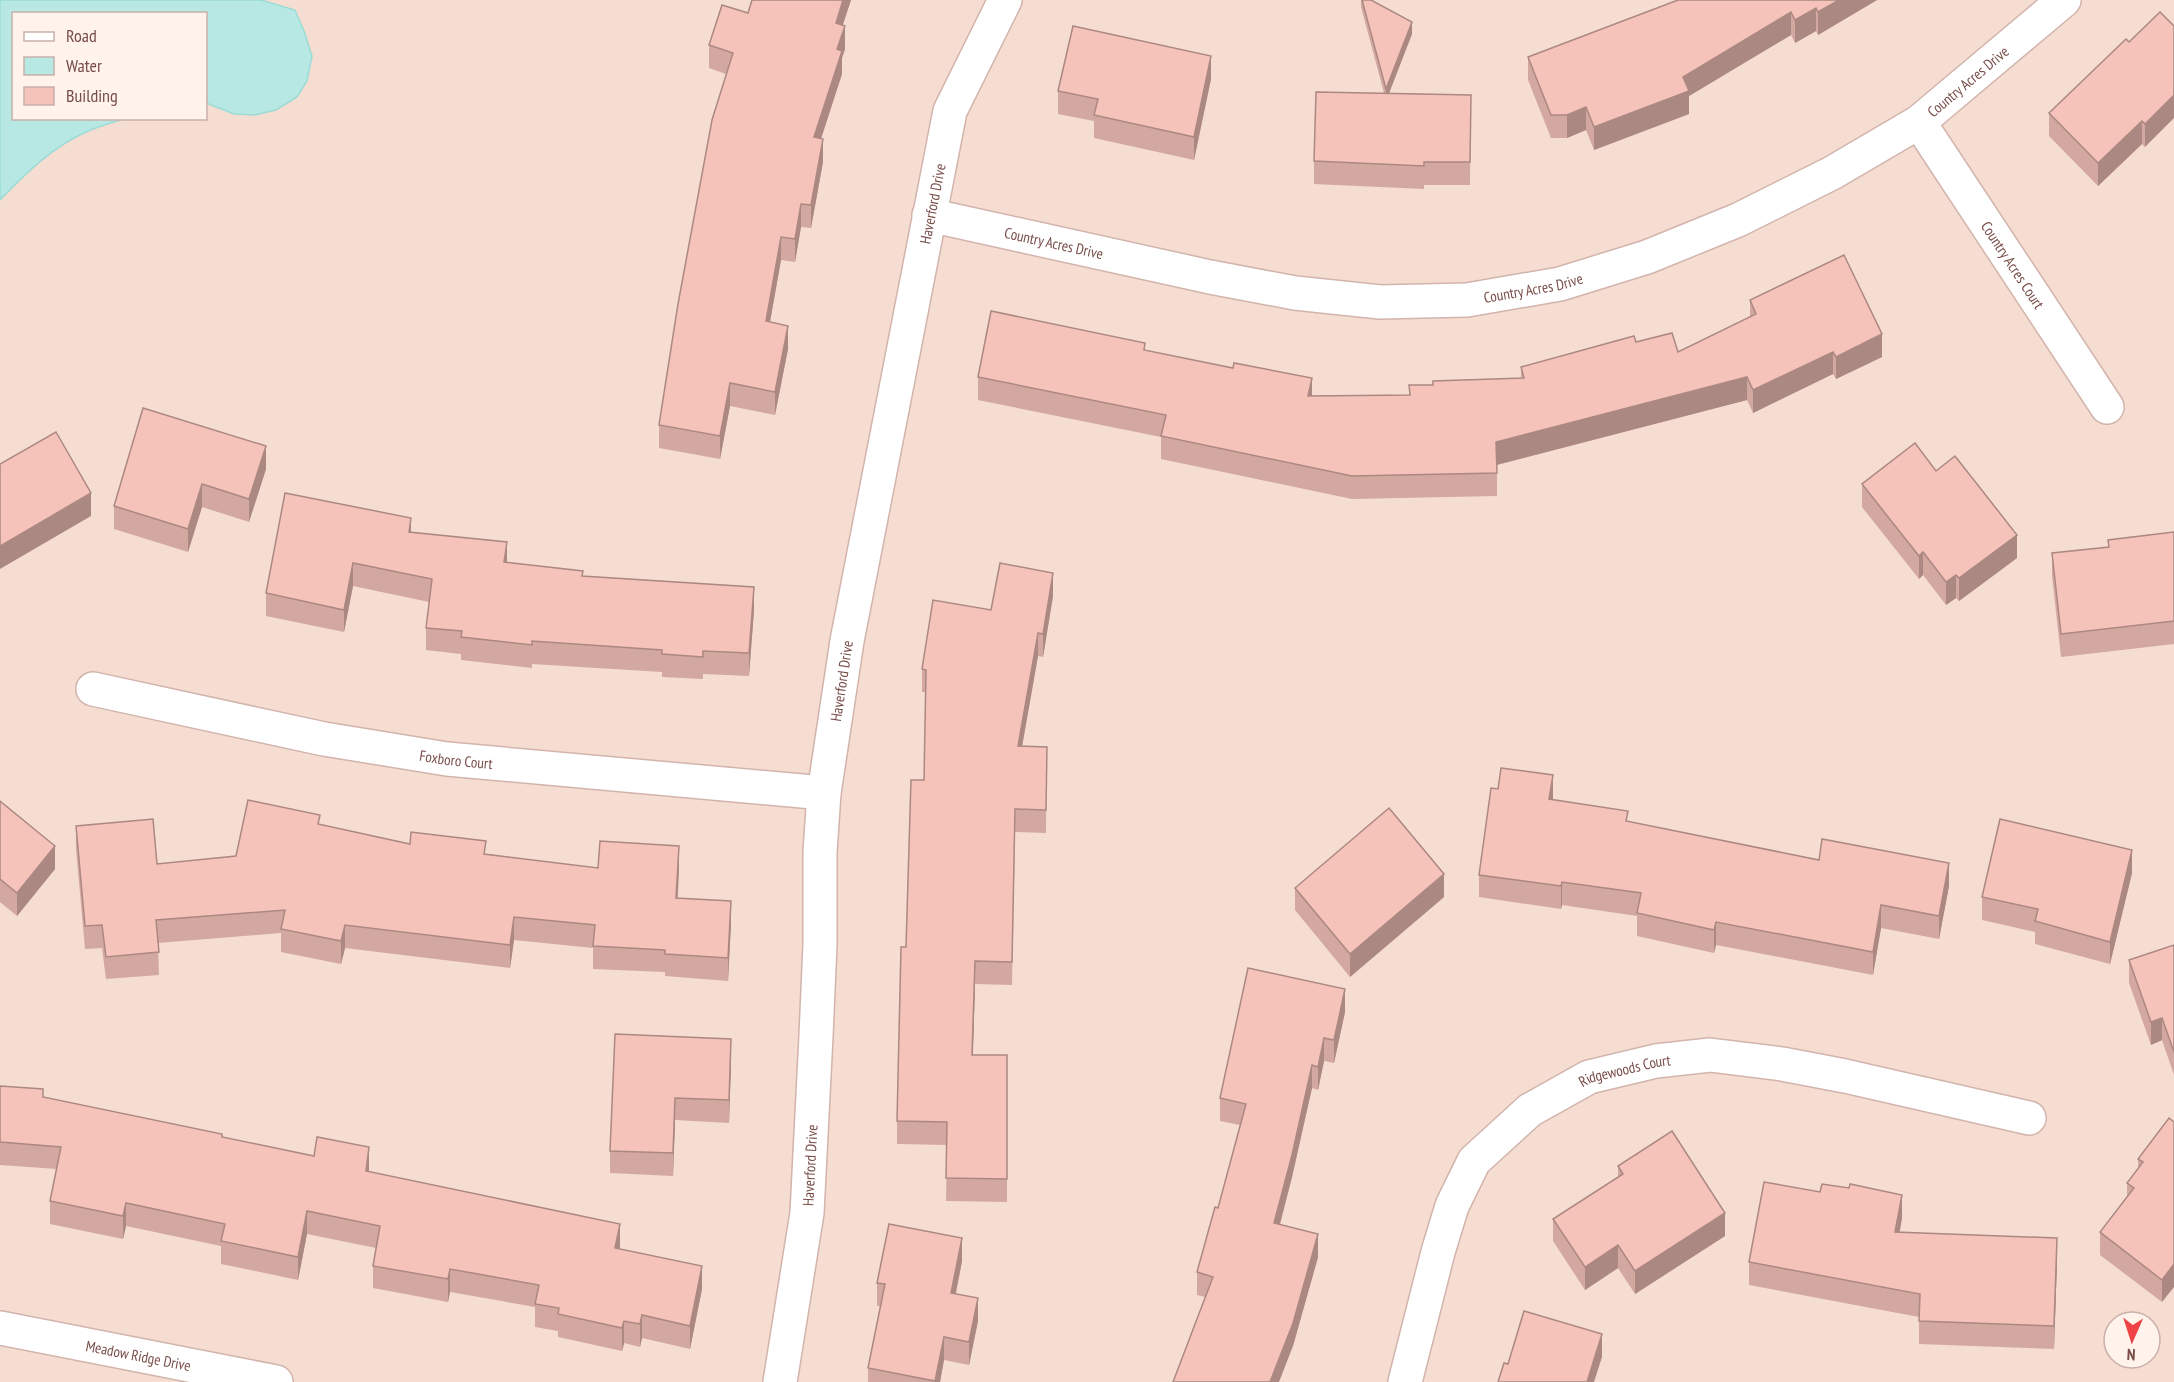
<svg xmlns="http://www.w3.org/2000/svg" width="2174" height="1382" viewBox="0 0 2174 1382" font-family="'PT Sans Narrow',sans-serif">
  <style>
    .residential { fill: #f6ddd2; fill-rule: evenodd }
    .water { fill: #b7e8e4; stroke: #9cdbd6; stroke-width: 1.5 }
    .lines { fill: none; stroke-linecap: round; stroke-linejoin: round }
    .minor-casing { stroke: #d2b4ac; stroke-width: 36 }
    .minor { stroke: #fff; stroke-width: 33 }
    .wall { fill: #d3a8a0 }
    .shaded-wall { fill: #ac8882 }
    .building { fill: #f5c3ba; stroke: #ac8882; stroke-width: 1.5 }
    .labels { text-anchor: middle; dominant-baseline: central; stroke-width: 5; stroke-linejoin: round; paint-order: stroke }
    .street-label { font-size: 15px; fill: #784d48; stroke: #fff3eb }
  </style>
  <rect width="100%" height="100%" fill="#feede4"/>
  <path class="residential" d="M 0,0 L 2174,0 L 2174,1382 L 0,1382 ZM 14,14 L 206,14 L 206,118 L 14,118 ZM 2114,1322 L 2150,1322 L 2150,1358 L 2114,1358 Z"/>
  <path class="water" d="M 0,0 L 261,0 L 295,10 L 304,31 L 312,56 L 307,81 L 297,97 L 276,110 L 255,115 L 234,114 L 206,103 L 206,14 L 14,14 L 14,118 L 124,119 C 110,123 96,127 84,133 C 51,148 25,174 0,200 Z"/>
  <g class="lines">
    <g class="minor-casing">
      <g id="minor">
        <path id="s1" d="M 1919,122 L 2107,407"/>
        <path id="s2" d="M 929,215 L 1210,277 L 1295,293 L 1380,302 L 1467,300 L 1560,284 L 1647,257 L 1738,220 L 1832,173 L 1919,122 L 2064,0"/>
        <path id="s3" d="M 93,689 L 324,739 L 447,759 L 824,793"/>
        <path id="s4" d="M 0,1328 L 276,1382"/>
        <path id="s5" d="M 780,1382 L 807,1213 L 816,1036 L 820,944 L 820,852 L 824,793 L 847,641 L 950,111 L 1005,0"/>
        <path id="s6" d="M 1405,1382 L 1438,1252 L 1452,1206 L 1474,1161 L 1530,1110 L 1589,1077 L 1656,1061 L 1710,1055 L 1782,1064 L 1845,1076 L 2029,1118"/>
      </g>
    </g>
    <use href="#minor" class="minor"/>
  </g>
  <g class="wall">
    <polygon points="752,0 851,0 842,25 845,49 842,58 842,74 821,139 823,162 811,228 801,227 795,262 781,260 770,322 788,349 775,415 730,406 720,459 659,448 659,425 726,74 709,68 709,45 748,13"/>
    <polygon points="1361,0 1371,0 1412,34 1389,93 1471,95 1470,185 1424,185 1424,189 1314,184 1314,161 1384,93 1361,7"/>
    <polygon points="1678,0 1877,0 1818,35 1816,31 1795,43 1791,35 1689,96 1689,114 1594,150 1586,130 1567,138 1551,138 1528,80 1528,57"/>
    <polygon points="2160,12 2145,147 2142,144 2098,186 2049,136 2049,113 2129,42"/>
    <polygon points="1211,79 1194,160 1094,138 1094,121 1058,114 1058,91"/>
    <polygon points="1750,300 1882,357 1836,379 1833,374 1753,413 1747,400 1497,465 1497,496 1352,499 1161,459 1161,437 978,400 978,377 1145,350 1312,396 1409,395 1409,385 1433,385 1521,378 1521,367 1636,342 1678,352 1750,317"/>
    <polygon points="266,469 249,522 202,507 188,552 114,529 114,506"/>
    <polygon points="1862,484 2017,558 1959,601 1956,598 1946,605 1923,575 1919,579 1862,507"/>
    <polygon points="411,532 507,563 583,576 754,610 749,676 703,674 703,679 662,677 662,672 532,664 532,668 461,660 461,654 426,650 426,628 429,602 353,586 344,632 266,616 266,593"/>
    <polygon points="2174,532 2174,644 2061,657 2052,576 2052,553 2108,547 2108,540"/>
    <polygon points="1053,596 1043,657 1038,656 1022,747 1047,747 1046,833 1015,832 1012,985 975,984 973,1055 1007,1055 1007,1202 946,1201 947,1145 897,1144 897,1121 906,947 924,780 926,692 922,692 922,669 991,610"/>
    <polygon points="1552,800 1628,821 1949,886 1939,939 1881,928 1873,975 1716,945 1714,953 1637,936 1637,916 1562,905 1561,909 1479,897 1479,875"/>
    <polygon points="0,801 55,869 17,916 0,902"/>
    <polygon points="320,825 410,844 486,854 598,868 679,868 678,898 731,924 728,981 665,976 665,972 593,969 593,948 514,940 510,968 345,948 341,964 281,952 281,933 158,943 159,975 106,979 102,948 85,949 76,849 76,826 157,864 236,856"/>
    <polygon points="2132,873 2110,964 2035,944 2035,932 1982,920 1982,897"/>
    <polygon points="1295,888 1444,897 1350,977 1295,910"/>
    <polygon points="2174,945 2174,1075 2162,1040 2151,1045 2129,983 2129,960"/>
    <polygon points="1345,1012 1334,1063 1324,1061 1318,1090 1312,1088 1292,1177 1280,1225 1318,1257 1293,1346 1205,1297 1197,1295 1197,1272 1218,1208 1240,1125 1220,1121 1220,1098"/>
    <polygon points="615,1034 731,1062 729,1123 675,1120 673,1176 610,1173 610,1151"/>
    <polygon points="0,1086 43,1097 222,1137 369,1171 620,1249 702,1289 690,1349 642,1338 640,1347 624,1343 622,1351 558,1337 558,1331 535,1327 535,1307 450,1292 448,1302 373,1288 373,1266 376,1248 307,1234 298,1280 221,1264 221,1246 126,1226 123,1239 50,1224 50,1201 57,1169 0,1165"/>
    <polygon points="2174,1122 2162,1302 2100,1255 2100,1232 2127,1196 2127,1183 2138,1170 2138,1159"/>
    <polygon points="1618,1166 1725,1236 1635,1294 1618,1268 1585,1290 1553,1241 1553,1219 1618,1177"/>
    <polygon points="1820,1192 1902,1218 1900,1232 2057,1261 2054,1349 1919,1344 1919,1317 1749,1285 1749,1262"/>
    <polygon points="962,1261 956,1294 978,1321 969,1365 944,1360 940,1382 868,1382 868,1368 880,1306 877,1306 877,1283"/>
  </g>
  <g class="shaded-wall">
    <polygon points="843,0 851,0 836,46 836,23"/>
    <polygon points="1839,0 1877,0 1818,35 1818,12"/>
    <polygon points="1816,8 1816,31 1795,43 1795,20"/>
    <polygon points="1791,12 1791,35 1689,96 1689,114 1594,150 1594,127 1683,77"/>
    <polygon points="1412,22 1412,34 1386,101 1386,89"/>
    <polygon points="845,26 845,49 842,58 842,74 814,160 814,137 837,49"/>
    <polygon points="1211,56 1211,79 1194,160 1194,137"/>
    <polygon points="2174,95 2174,118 2145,147 2145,124"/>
    <polygon points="1586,107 1586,130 1567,138 1567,115"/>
    <polygon points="2142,121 2142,144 2098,186 2098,163"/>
    <polygon points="823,139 823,162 811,228 811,205"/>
    <polygon points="801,204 801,227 795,262 795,239"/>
    <polygon points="781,237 781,260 766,344 766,321"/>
    <polygon points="788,326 788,349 775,415 775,392"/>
    <polygon points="1882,334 1882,357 1836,379 1836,357"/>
    <polygon points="1833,352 1833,374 1753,413 1753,390"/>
    <polygon points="1747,377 1747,400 1496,465 1496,442"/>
    <polygon points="1312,378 1312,401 1308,396"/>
    <polygon points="730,383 730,406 720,459 720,436"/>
    <polygon points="266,446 266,469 249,522 249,499"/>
    <polygon points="202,484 202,507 188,552 188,529"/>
    <polygon points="91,493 91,516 0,569 0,546"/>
    <polygon points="411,518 411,541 409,532"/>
    <polygon points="2017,535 2017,558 1959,601 1959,578"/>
    <polygon points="507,542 507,564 504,562"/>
    <polygon points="1923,552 1923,575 1919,579 1919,556"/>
    <polygon points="353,563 353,586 344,632 344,610"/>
    <polygon points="1053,573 1053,596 1043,657 1043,634"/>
    <polygon points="1956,575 1956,598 1946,605 1946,582"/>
    <polygon points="754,587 754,610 749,676 749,653"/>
    <polygon points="1038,633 1038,656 1018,769 1018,746"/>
    <polygon points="1553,775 1553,798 1549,822 1549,799"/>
    <polygon points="55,846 55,869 17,916 17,893"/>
    <polygon points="679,846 679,868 676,921 676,898"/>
    <polygon points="2132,850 2132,873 2110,964 2110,942"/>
    <polygon points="1949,863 1949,886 1939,939 1939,916"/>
    <polygon points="1444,874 1444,897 1350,977 1350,954"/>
    <polygon points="1562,882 1562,905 1561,909 1561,886"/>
    <polygon points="731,901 731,924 728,981 728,958"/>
    <polygon points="1881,905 1881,928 1873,975 1873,952"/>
    <polygon points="514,917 514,940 510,968 510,945"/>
    <polygon points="1716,922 1716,945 1714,953 1714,930"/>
    <polygon points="345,925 345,948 341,964 341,941"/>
    <polygon points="975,961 975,984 972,1078 972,1055"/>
    <polygon points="1345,989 1345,1012 1334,1063 1334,1040"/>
    <polygon points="2162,1018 2162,1040 2151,1045 2151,1022"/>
    <polygon points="1324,1038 1324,1061 1318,1090 1318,1067"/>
    <polygon points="731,1039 731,1062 729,1123 729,1100"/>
    <polygon points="1312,1065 1312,1088 1292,1177 1274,1246 1274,1223"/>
    <polygon points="675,1098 675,1120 673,1176 673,1153"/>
    <polygon points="369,1147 369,1170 366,1194 366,1171"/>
    <polygon points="1902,1195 1902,1218 1895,1255 1895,1232"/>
    <polygon points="126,1203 126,1226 123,1239 123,1216"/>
    <polygon points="307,1211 307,1234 298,1280 298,1257"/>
    <polygon points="1725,1213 1725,1236 1635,1294 1635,1271"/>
    <polygon points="620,1224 620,1247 615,1270 615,1248"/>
    <polygon points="1318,1234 1318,1257 1293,1346 1279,1382 1270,1382"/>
    <polygon points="962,1238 962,1261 951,1316 951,1293"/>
    <polygon points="2057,1238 2057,1261 2054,1349 2054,1326"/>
    <polygon points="1618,1245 1618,1268 1585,1290 1585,1267"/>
    <polygon points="2174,1264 2174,1287 2162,1302 2162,1280"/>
    <polygon points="702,1266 702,1289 690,1349 690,1326"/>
    <polygon points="450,1269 450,1292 448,1302 448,1279"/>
    <polygon points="978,1298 978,1321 969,1365 969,1342"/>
    <polygon points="642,1315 642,1338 640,1347 640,1324"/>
    <polygon points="624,1321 624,1343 622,1351 622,1328"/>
    <polygon points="1602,1334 1602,1357 1594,1382 1587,1382"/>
    <polygon points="944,1337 944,1360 940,1382 935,1382"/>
  </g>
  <g class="building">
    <polygon points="752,0 843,0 836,23 845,26 837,49 842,51 814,137 823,139 811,205 801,204 795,239 781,237 766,321 788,326 775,392 730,383 720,436 659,425 678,304 712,120 733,53 709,45 722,5 748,13"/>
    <polygon points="1362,0 1371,0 1412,22 1386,89"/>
    <polygon points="1678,0 1839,0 1818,12 1816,8 1795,20 1791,12 1683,77 1689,91 1594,127 1586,107 1567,115 1551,115 1528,57"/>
    <polygon points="2160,12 2174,26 2174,95 2145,124 2142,121 2098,163 2049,113 2126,39 2129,42"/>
    <polygon points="1073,26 1211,56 1194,137 1094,115 1098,99 1058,91"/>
    <polygon points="1316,92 1471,95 1470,162 1424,162 1424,166 1314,161"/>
    <polygon points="1844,255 1882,334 1836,357 1833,352 1753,390 1747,377 1496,442 1497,473 1352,476 1161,436 1166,415 978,377 991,311 1145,343 1144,350 1233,368 1234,363 1312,378 1308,396 1410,395 1409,385 1433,385 1433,381 1524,378 1521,367 1634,336 1636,342 1672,333 1678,352 1756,314 1750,300"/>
    <polygon points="143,408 266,446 249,499 202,484 188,529 114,506"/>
    <polygon points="56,432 91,493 0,546 0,464"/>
    <polygon points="1915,443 1936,471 1955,456 2017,535 1959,578 1956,575 1946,582 1923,552 1919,556 1862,484"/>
    <polygon points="285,493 411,518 409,532 507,542 504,562 583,571 582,576 754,587 749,653 703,651 703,657 662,654 662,650 532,641 532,645 461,637 462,631 426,628 432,579 353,563 344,610 266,593"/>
    <polygon points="2174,532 2174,621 2061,634 2052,553 2109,547 2108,540"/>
    <polygon points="1000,563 1053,573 1043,634 1038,633 1018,746 1047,747 1046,810 1015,809 1012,962 975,961 972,1055 1007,1055 1007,1179 946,1178 947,1122 897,1121 901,947 906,947 911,780 924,780 926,670 922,669 933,600 991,610"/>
    <polygon points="1501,768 1553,775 1549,799 1628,811 1626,821 1819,860 1822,839 1949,863 1939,916 1881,905 1873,952 1716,922 1714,930 1637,913 1641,893 1562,882 1561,886 1479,875 1491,788 1498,789"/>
    <polygon points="248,800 320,815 318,824 410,844 411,832 486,841 484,854 598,868 600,841 679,846 676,898 731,901 728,958 665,954 665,950 593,946 595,925 514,917 510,945 345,925 341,941 281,929 285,910 156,920 159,952 106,957 102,925 85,926 76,826 153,819 157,864 236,856"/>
    <polygon points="0,801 55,846 17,893 0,879"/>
    <polygon points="1389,808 1444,874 1350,954 1295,888"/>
    <polygon points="2000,819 2132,850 2110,942 2035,921 2038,909 1982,897"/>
    <polygon points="2174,945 2174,1052 2162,1018 2151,1022 2129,960"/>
    <polygon points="1248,968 1345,989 1334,1040 1324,1038 1318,1067 1312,1065 1292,1155 1274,1223 1318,1234 1293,1323 1270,1382 1173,1382 1213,1277 1197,1272 1215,1207 1218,1208 1246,1104 1220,1098"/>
    <polygon points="615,1034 731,1039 729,1100 675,1098 673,1153 610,1151"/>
    <polygon points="0,1086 43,1089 43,1097 222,1134 222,1137 314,1156 317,1137 369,1147 366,1171 620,1224 615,1248 702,1266 690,1326 642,1315 640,1324 624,1321 622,1328 558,1314 559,1308 535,1304 539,1285 450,1269 448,1279 373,1266 380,1226 307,1211 298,1257 221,1241 225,1224 126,1203 123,1216 50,1201 61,1147 0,1142"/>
    <polygon points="2169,1118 2174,1122 2174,1264 2162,1280 2100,1232 2134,1188 2127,1183 2143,1162 2138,1159"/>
    <polygon points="1672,1131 1725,1213 1635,1271 1618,1245 1585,1267 1553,1219 1623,1174 1618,1166"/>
    <polygon points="1764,1182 1820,1192 1822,1184 1849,1188 1850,1184 1902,1195 1895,1232 2057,1238 2054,1326 1919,1321 1920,1294 1749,1262"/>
    <polygon points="889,1224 962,1238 951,1293 978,1298 969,1342 944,1337 935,1381 868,1368 885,1284 877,1283"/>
    <polygon points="1524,1311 1602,1334 1587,1382 1498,1382 1504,1363 1508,1364"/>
  </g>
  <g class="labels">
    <g class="street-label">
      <text stroke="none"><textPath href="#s2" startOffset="1100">Country Acres Drive</textPath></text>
      <text stroke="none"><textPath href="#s5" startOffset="1191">Haverford Drive</textPath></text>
      <text stroke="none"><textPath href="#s2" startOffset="128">Country Acres Drive</textPath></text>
      <text stroke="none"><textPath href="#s1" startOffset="171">Country Acres Court</textPath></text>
      <text stroke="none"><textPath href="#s2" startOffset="614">Country Acres Drive</textPath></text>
      <text stroke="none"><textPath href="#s5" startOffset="705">Haverford Drive</textPath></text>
      <text stroke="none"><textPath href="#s3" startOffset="370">Foxboro Court</textPath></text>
      <text stroke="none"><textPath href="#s6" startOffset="412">Ridgewoods Court</textPath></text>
      <text stroke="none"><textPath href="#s5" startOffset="219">Haverford Drive</textPath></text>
      <text stroke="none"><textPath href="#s4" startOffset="141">Meadow Ridge Drive</textPath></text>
    </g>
  </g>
  <rect x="12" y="12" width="195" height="108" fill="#fff3eb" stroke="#c9b1aa" stroke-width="1.5"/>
  <rect x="24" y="32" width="30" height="9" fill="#ffffff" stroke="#c9b1aa" stroke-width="1.5"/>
  <text x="66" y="42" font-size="18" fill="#784d48">Road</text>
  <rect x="24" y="57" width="30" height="18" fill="#b7e8e4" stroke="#c9b1aa" stroke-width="1.5"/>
  <text x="66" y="72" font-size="18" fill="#784d48">Water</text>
  <rect x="24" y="87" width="30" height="18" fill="#f5c3ba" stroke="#c9b1aa" stroke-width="1.5"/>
  <text x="66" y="102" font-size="18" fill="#784d48">Building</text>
  <g transform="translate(2132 1340) rotate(183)"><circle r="28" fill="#fff3eb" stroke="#c9b1aa" stroke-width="1.5"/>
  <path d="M0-4.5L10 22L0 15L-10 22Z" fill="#ef4244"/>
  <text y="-9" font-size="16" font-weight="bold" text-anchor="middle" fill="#784d48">N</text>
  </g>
</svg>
